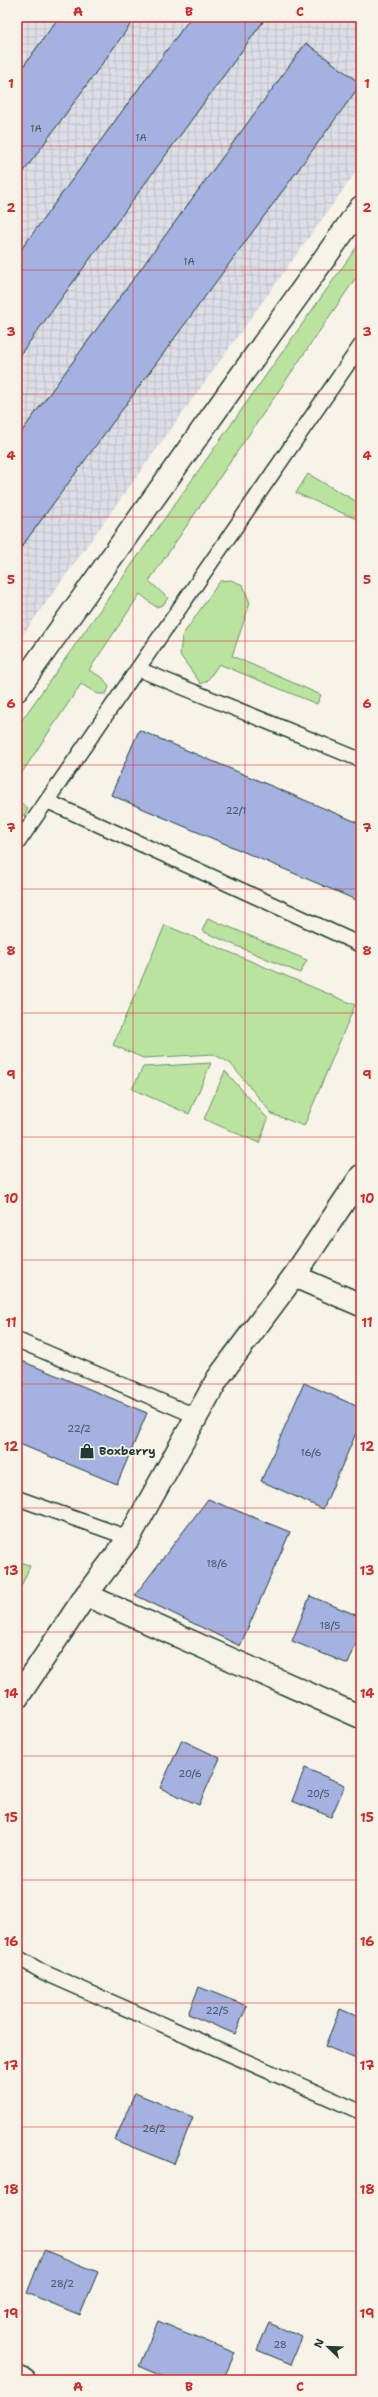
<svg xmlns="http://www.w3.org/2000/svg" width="378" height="2397" viewBox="0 0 378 2397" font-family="'Shantell Sans',sans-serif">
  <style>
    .industrial { fill: url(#industrial-grid) }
    .green { fill: #bae39f; stroke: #6c906a }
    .building { fill: #a4b1e1; stroke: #1f3d34 }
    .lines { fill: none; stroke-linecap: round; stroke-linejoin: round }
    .service-casing { stroke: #1f3d34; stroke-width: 17 }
    .minor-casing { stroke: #1f3d34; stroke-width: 25 }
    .service { stroke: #f7f3e8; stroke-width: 14 }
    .minor { stroke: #f7f3e8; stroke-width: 22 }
    .grid { fill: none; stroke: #d62828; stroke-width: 1; stroke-opacity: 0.55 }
    .labels { text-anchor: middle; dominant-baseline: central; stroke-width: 3.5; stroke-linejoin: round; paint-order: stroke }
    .number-label { font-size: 10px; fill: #405a5f }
    .poi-label { font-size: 12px; font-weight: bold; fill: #1f3d34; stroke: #f7f3e8; text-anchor: start }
    .neatline { fill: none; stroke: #d62828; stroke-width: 1.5 }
    .grid-label { font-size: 13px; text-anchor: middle; font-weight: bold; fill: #d62828 }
  </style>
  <defs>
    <pattern id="industrial-grid" width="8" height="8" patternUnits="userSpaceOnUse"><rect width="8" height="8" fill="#dedfe6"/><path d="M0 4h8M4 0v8" fill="none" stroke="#bec0c6"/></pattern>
  </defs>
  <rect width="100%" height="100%" fill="#f7f3e8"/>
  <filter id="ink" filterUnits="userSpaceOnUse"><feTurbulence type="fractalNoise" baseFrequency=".025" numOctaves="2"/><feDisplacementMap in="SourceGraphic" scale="8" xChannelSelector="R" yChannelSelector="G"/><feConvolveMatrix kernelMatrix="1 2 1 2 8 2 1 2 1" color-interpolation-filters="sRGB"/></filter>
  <g filter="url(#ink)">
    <polygon class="industrial" points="17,17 357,17 361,21 361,165 17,643"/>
    <g class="green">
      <polygon points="361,241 361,278 355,279 149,581 168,598 163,605 156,607 140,594 89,670 103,678 109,687 106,694 98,694 81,684 17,780 17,727"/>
      <polygon points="308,474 361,504 361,521 296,493"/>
      <polygon points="231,580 243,585 250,603 232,656 321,695 317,704 219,664 207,681 201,684 180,655 182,636 220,581"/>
      <polygon points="17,800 28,808 25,815 17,816"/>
      <polygon points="208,918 307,960 300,973 202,931"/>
      <polygon points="165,925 355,1005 304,1126 272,1114 230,1063 213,1054 143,1058 113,1045"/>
      <polygon points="211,1063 189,1114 132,1089 143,1067"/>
      <polygon points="225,1071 268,1119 259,1143 204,1119"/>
      <polygon points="17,1560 30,1566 17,1595"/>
    </g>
    <g class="building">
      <polygon points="59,17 136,17 17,181 17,75"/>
      <polygon points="191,17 265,19 17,359 17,255"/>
      <polygon points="306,43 361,84 17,553 17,438"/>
      <polygon points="139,730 361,824 361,902 111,795"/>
      <polygon points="17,1359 147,1413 117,1484 17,1443"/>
      <polygon points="304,1383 361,1408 361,1422 323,1509 261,1481"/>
      <polygon points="208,1499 290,1532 240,1646 135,1595"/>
      <polygon points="310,1596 361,1617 361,1632 348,1664 292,1641"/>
      <polygon points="182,1740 220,1758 199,1805 160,1788"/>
      <polygon points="305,1768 345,1785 331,1817 292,1801"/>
      <polygon points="199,1987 247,2006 235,2034 188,2014"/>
      <polygon points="340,2009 361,2018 361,2061 325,2046"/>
      <polygon points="135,2093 193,2117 174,2164 115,2140"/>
      <polygon points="44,2250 98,2272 80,2315 27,2293"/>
      <polygon points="158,2321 235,2353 223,2380 172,2380 139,2366"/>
      <polygon points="269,2323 302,2337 291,2364 257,2350"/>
    </g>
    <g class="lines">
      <g class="service-casing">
        <g id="service">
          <polyline points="138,669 361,760"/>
          <polyline points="47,801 361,945"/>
          <polyline points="17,844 361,345"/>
          <polyline points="17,1340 198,1417"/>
          <polyline points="17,1498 129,1538"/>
          <polyline points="17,1957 43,1972 361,2112"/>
        </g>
      </g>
      <g class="minor-casing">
        <g id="minor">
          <polyline points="17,690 361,207"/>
          <polyline points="294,1276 361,1305"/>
          <polyline points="86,1595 361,1717"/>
          <polyline points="17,1698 86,1595 129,1538 218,1378 294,1276 361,1176"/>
          <polyline points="17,2377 24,2380"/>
        </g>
      </g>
      <use href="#service" class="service"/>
      <use href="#minor" class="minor"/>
    </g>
  </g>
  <path class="grid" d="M 133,17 L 133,2380M 245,17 L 245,2380M 17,146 L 361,146M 17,270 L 361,270M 17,394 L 361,394M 17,517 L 361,517M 17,641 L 361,641M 17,765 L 361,765M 17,889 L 361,889M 17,1013 L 361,1013M 17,1137 L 361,1137M 17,1260 L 361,1260M 17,1384 L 361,1384M 17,1508 L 361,1508M 17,1632 L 361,1632M 17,1756 L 361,1756M 17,1880 L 361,1880M 17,2003 L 361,2003M 17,2127 L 361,2127M 17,2251 L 361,2251"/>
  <defs>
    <g id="shop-bare" transform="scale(1.2)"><path d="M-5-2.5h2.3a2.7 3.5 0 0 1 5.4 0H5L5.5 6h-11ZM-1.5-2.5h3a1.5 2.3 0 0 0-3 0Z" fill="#1f3d34" stroke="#f7f3e8" stroke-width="2.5" paint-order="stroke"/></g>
  </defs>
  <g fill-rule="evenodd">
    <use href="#shop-bare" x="87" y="1451"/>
  </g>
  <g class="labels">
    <g class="number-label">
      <text x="36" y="128">1А</text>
      <text x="141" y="137">1А</text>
      <text x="189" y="261">1А</text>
      <text x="236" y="810">22/1</text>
      <text x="79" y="1428">22/2</text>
      <text x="311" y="1452">16/6</text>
      <text x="217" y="1563">18/6</text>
      <text x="330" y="1625">18/5</text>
      <text x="190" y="1773">20/6</text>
      <text x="318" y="1793">20/5</text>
      <text x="217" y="2010">22/5</text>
      <text x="154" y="2128">26/2</text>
      <text x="62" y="2283">28/2</text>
      <text x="280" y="2344">28</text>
    </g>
    <g class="poi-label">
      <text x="99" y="1451">Boxberry</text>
    </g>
  </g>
  <rect width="378" height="2397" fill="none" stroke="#f7f3e8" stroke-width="44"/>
  <g transform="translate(328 2347) rotate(293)" stroke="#f7f3e8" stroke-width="3" paint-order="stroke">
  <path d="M0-3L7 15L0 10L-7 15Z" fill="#1f3d34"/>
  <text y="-6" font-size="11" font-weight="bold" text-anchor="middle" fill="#1f3d34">N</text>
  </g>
  <rect x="22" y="22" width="334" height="2353" class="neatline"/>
  <g class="grid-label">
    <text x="78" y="16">A</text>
    <text x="189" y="16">B</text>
    <text x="300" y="16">C</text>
    <text x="11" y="88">1</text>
    <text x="367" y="88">1</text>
    <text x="11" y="212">2</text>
    <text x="367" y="212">2</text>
    <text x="11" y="336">3</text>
    <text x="367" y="336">3</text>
    <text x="11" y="460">4</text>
    <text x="367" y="460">4</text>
    <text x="11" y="584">5</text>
    <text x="367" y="584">5</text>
    <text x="11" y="708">6</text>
    <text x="367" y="708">6</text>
    <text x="11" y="832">7</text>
    <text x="367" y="832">7</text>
    <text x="11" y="955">8</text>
    <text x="367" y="955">8</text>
    <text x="11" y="1079">9</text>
    <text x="367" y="1079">9</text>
    <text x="11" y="1203">10</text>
    <text x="367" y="1203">10</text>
    <text x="11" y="1327">11</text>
    <text x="367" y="1327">11</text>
    <text x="11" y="1451">12</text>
    <text x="367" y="1451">12</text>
    <text x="11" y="1575">13</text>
    <text x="367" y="1575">13</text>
    <text x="11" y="1698">14</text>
    <text x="367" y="1698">14</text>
    <text x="11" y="1822">15</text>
    <text x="367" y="1822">15</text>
    <text x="11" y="1946">16</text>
    <text x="367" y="1946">16</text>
    <text x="11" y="2070">17</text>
    <text x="367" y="2070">17</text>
    <text x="11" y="2194">18</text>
    <text x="367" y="2194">18</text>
    <text x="11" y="2318">19</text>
    <text x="367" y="2318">19</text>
    <text x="78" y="2391">A</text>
    <text x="189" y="2391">B</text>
    <text x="300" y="2391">C</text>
  </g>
</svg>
